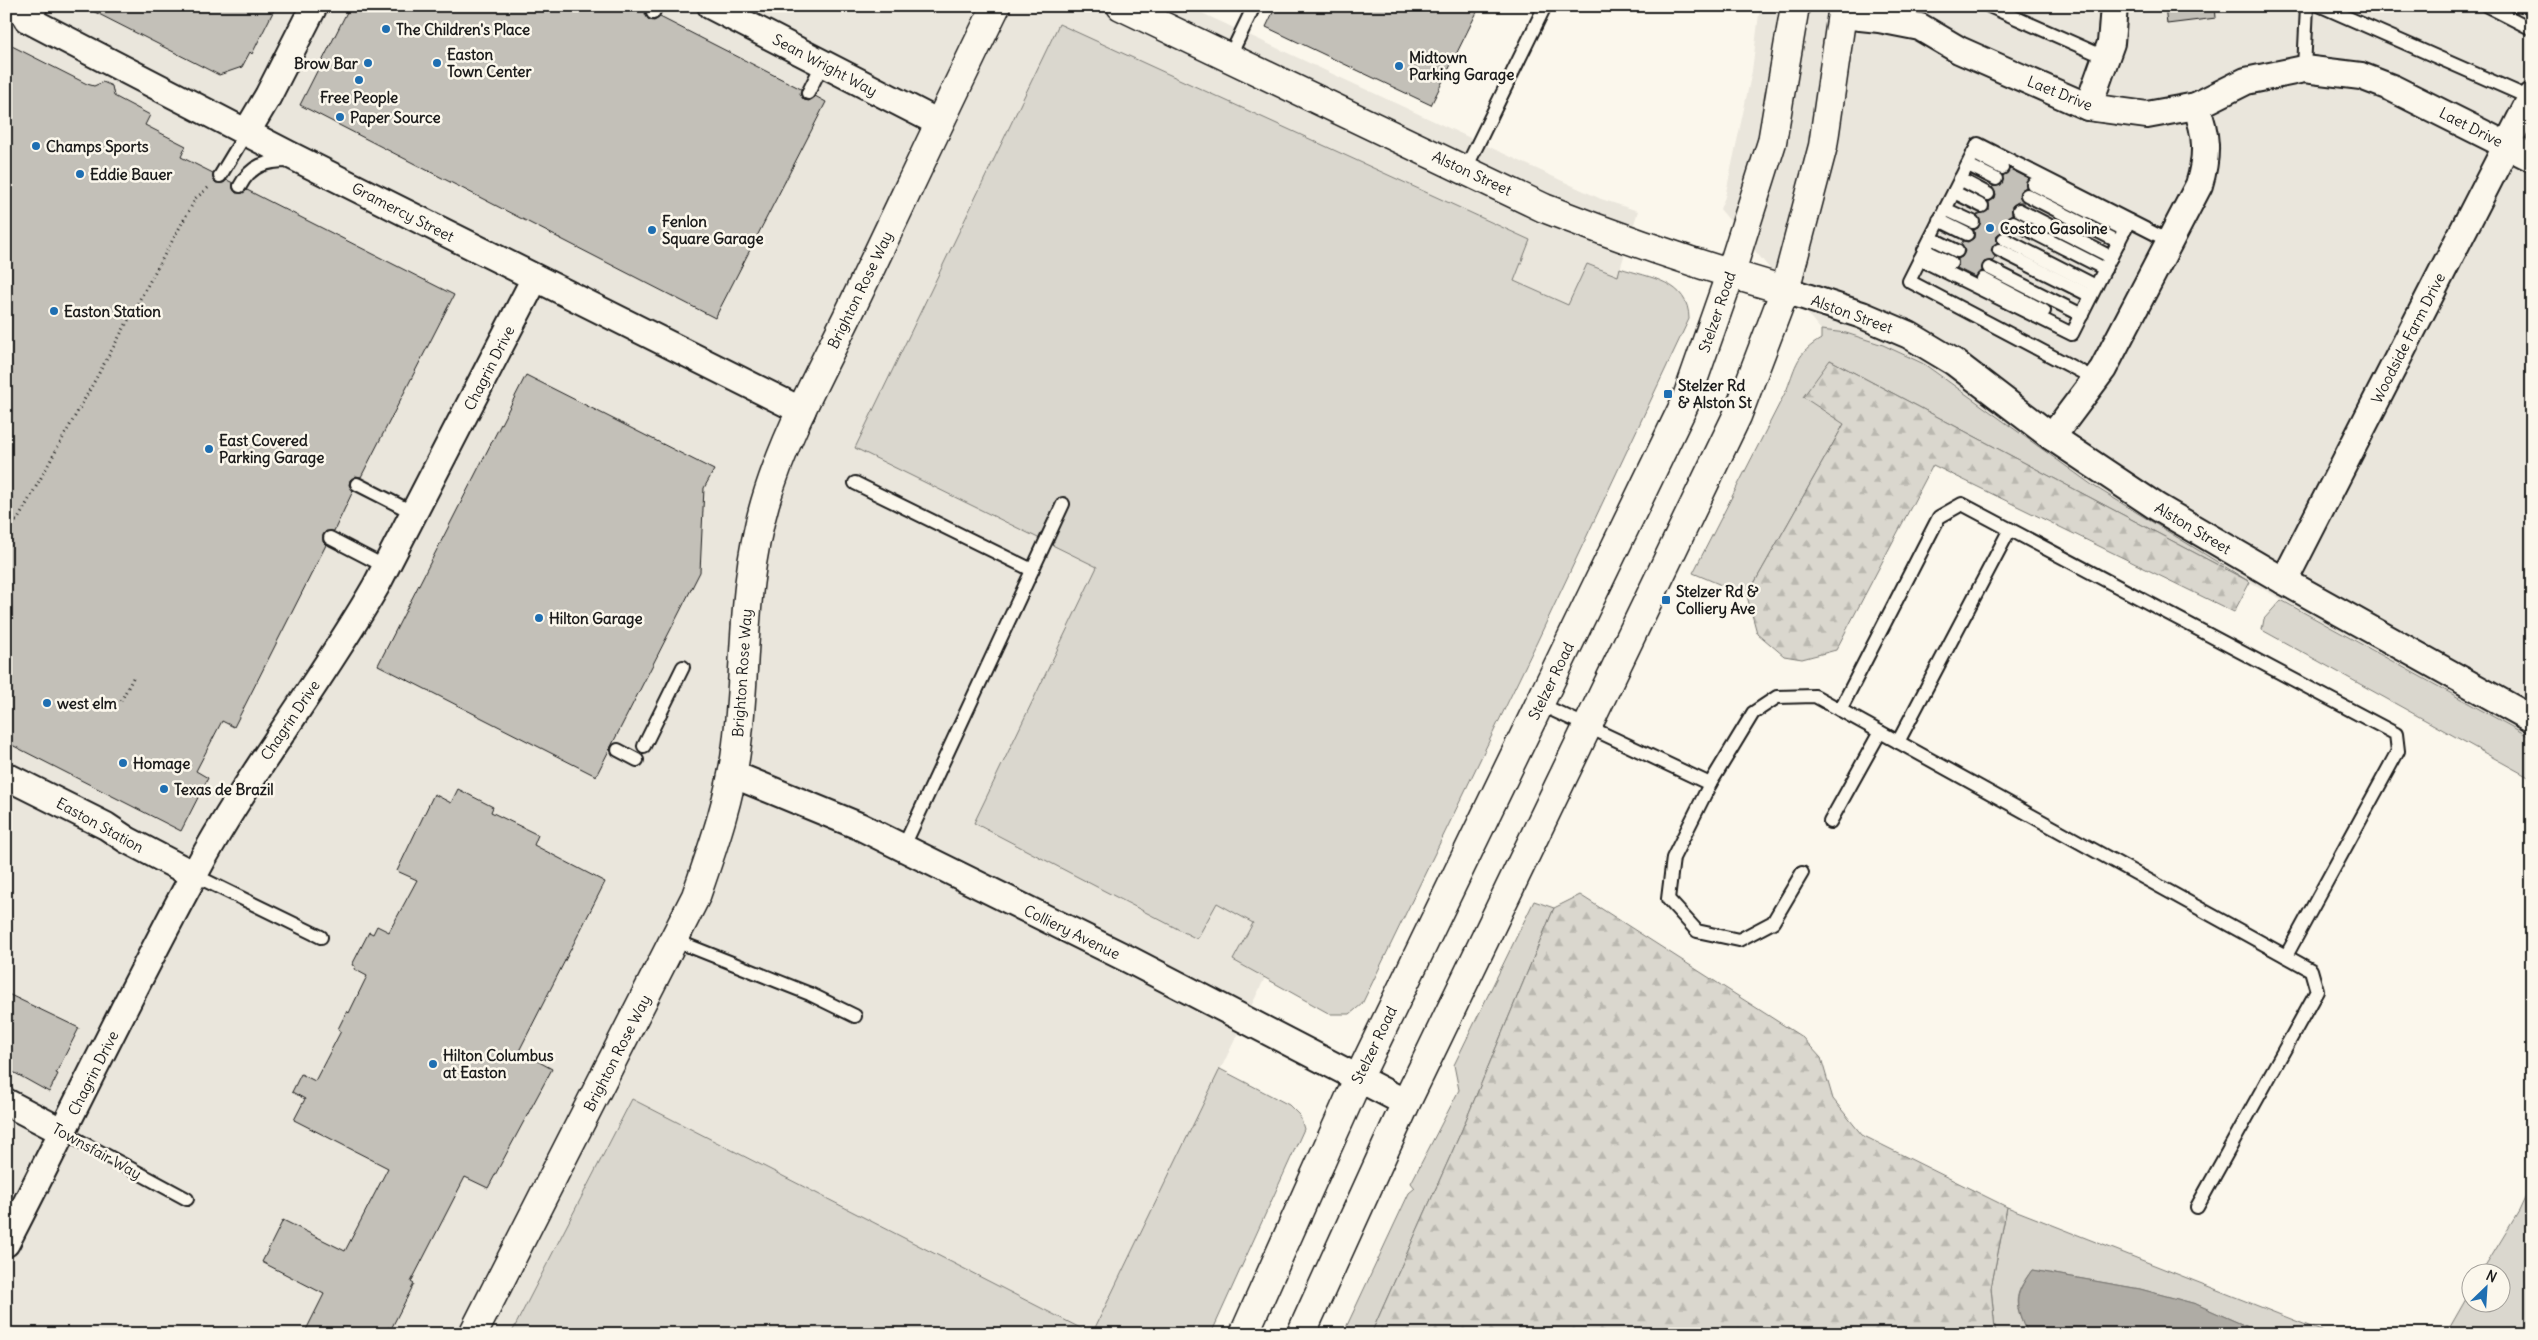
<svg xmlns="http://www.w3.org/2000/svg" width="2538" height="1340" viewBox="0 0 2538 1340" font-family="Delius,sans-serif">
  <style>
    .built { fill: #eae6dc }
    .grass { fill: #dad7ce; stroke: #7b7a75 }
    .forest { fill: url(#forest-firs); stroke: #7b7a75 }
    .water { fill: #afaca5; stroke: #74726e }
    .building { fill: #c3c0b8; stroke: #1c1c1c }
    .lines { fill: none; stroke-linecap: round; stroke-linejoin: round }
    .service-casing { stroke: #1c1c1c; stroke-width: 16 }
    .pedestrian-casing { stroke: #1c1c1c; stroke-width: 22 }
    .minor-casing { stroke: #1c1c1c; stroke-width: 30 }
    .tertiary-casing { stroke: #1c1c1c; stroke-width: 31 }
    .primary-casing { stroke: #1c1c1c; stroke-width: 31 }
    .path { stroke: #1c1c1c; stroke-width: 3; stroke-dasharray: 1 4; stroke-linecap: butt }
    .service { stroke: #fbf7ec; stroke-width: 12 }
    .pedestrian { stroke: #fbf7ec; stroke-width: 19 }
    .minor { stroke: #fbf7ec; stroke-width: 26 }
    .tertiary { stroke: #fbf7ec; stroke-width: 28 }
    .primary { stroke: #fbf7ec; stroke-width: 28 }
    .poi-dot { fill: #1f6fb2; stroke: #fbf7ec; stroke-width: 2 }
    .labels { text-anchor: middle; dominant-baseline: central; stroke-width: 5; stroke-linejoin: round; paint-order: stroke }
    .poi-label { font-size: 15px; font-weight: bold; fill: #1c1c1c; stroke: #fbf7ec; text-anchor: start }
    .street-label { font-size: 15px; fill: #1c1c1c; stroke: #fbf7ec }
  </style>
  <defs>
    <pattern id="forest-firs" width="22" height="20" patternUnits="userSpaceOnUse" patternTransform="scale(1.25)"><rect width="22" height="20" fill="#dad7ce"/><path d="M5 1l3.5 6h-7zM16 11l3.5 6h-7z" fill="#bab8b0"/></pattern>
  </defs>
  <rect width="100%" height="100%" fill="#fbf7ec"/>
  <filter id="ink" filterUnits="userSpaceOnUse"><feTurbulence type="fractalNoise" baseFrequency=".02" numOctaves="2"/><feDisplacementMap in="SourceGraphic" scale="10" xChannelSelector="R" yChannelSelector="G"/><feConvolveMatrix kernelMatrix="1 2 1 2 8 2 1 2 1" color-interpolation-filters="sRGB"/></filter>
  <g filter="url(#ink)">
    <g class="built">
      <polygon points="6,6 1187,6 1601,199 1638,211 1618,276 1595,298 1092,1334 632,1099 511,1334 6,1334"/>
      <polygon points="1760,6 2532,6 2532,738 2250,582 2092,485 1924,364 1883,345 1846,333 1821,330 1720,209 1725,197 1752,71"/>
    </g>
    <g class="grass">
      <path d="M 1059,24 L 1530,240 L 1514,281 L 1568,305 L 1587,264 L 1618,276 L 1620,268 C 1650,278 1689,281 1689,319 L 1537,642 L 1362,1004 L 1350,1014 L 1330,1014 L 1233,960 L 1253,923 L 1217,903 L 1197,939 L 974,823 L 1097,567 L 855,448 Z"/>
      <path d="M 1821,330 L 1846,333 L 1883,345 L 1924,364 L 2092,485 L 2250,582 L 1830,360 L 1844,424 L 1747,596 L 1693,573 L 1787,389 C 1796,365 1797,353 1821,339 Z"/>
      <polygon points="2281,600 2532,738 2532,779 2262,630 2264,619"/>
      <polygon points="1534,901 1554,908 1461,1132 1371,1334 1343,1334 1409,1193 1415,1188 1411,1183 1459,1090 1454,1065"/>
      <polygon points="1220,1069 1289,1105 1300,1116 1304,1129 1211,1334 1092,1334"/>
      <polygon points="632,1099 1092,1334 511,1334"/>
      <polygon points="2532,1183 2532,1334 2446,1334 2470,1292 2470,1302 2500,1302 2500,1272 2482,1272 2519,1211"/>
      <path d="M 2007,1207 L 2329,1334 L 2264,1334 L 2196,1304 L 2140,1289 L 2032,1270 C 2012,1297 2014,1304 2028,1334 L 1999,1334 L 1995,1329 L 1991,1288 Z"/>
    </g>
    <g class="forest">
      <polygon points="1830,360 2250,582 2234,612 1933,465 1836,650 1802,659 1784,656 1757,633 1747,596 1844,424 1803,397"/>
      <polygon points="1580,895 1802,1037 1821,1058 1833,1099 1862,1135 2007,1207 1991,1288 1995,1329 1999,1334 1371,1334 1461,1132 1554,908"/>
    </g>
    <path class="water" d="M 2032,1270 L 2140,1289 L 2196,1304 L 2264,1334 L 2028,1334 C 2014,1304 2013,1297 2032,1270 Z"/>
    <g class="building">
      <polygon points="83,6 276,6 252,54 250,52 242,67 219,75"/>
      <polygon points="350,6 640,6 646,9 645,14 649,20 654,21 660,17 801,89 800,94 804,100 809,101 815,96 826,102 715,318 300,105"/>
      <polygon points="1276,6 1480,6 1431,105 1266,27"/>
      <polygon points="2165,6 2215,6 2216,18 2167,24"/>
      <polygon points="6,43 87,84 94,86 103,82 112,86 114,96 150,115 145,125 186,146 181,157 213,173 213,179 216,183 223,183 227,180 233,183 233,189 236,193 243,193 247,190 454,295 361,477 356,476 350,480 349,485 353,491 334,531 326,531 323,535 323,542 326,545 234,727 222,721 196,771 208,778 181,831 6,742"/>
      <polygon points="2010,169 2028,178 2026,187 2020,191 2019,195 2024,202 2018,202 2012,206 2012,214 2006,218 2005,222 2009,229 2008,232 2003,231 1997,235 1997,242 1991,250 1995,257 1993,261 1984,262 1982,271 1975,277 1957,268 1958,259 1962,257 1965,251 1961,244 1963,241 1968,242 1974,238 1974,230 1978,228 1981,222 1977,215 1989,210 1989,202 1995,198 1996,194 1992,187 2001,185 2003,176"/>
      <polygon points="526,375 714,470 704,488 700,572 596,776 378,665"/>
      <polygon points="458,789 493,807 491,812 538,835 534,845 605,882 519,1051 552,1069 488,1188 465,1177 411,1282 414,1284 391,1329 388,1327 384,1334 304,1334 324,1294 262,1262 283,1220 345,1251 388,1168 294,1120 305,1099 292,1092 301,1074 315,1081 341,1031 338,1029 347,1011 349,1013 367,976 354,969 355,966 352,965 369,932 373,934 377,926 389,932 417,880 397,871 434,794 451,803"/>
      <polygon points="6,993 79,1028 56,1073 58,1074 49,1092 6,1068"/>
    </g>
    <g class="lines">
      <g class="service-casing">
        <g id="service">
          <polyline points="1989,6 2107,58"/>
          <polyline points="2321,6 2530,98"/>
          <polyline points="2487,6 2532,29"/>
          <polyline points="653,13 656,6"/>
          <polyline points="1229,58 1254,6"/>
          <polyline points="2304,69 2307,6"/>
          <polyline points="808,93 822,65"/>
          <polyline points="1973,153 2002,168"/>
          <polyline points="1968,165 1996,179"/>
          <polyline points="1465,170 1545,6"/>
          <polyline points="220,176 246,133"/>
          <polyline points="1960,179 1988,194"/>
          <polyline points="2033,184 2125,230"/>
          <path d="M 240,186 C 251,165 266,161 289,161"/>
          <polyline points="1954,192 1982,206"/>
          <polyline points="2027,195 2119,242"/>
          <polyline points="1945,209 1973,222"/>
          <polyline points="2019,210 2111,257"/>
          <polyline points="1939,220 1967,234"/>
          <polyline points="2013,222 2105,269"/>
          <polyline points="1931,238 1957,251"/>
          <polyline points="2004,239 2096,286"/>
          <polyline points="1924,250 1951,263"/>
          <polyline points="1999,250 2091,296"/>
          <polyline points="1920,259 2072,334 2129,221"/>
          <polyline points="1989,268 2082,315"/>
          <polyline points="1983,279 2044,311"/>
          <polyline points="2095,379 1909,281 1978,144 2169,241"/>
          <polyline points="855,483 1032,570"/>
          <polyline points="357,484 414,513"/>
          <polyline points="330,538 386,567"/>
          <polyline points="1540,704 1710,784 1753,713 1777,697 1815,696 2311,970 2317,991 2197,1207"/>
          <polyline points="1840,710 1939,517 1962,504 2396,734 2398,751 2286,956"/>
          <polyline points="1898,742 2010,529"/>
          <polyline points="644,746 683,667"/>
          <polyline points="618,750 637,760"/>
          <polyline points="1710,784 1673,858 1668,899 1697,931 1739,940 1773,922 1802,873"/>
          <polyline points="1830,822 1880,732"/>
          <polyline points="903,848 1063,504"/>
          <polyline points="194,875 321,937"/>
          <polyline points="674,940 810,994 855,1016"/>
          <polyline points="63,1132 187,1199"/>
        </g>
      </g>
      <g class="pedestrian-casing">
        <polyline id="pedestrian" points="6,8 27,19"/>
      </g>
      <g class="minor-casing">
        <g id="minor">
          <polyline points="34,6 27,19 50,31 288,154 802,411"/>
          <polyline points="711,6 939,123"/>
          <polyline points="1842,15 1879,19 1920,27 1959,50 2088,107 2147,115 2196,106 2246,81 2304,69 2361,76 2392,88 2532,158"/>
          <polyline points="2088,107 2111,43 2114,6"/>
          <polyline points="246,133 268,96 314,6"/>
          <polyline points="1785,290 1862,315 1909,335 1954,362 2052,437 2157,507 2284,581 2532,719"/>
          <path d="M 2052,437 L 2103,369 L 2199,185 C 2208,155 2207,135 2196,106"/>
          <polyline points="2284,581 2532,96"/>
          <polyline points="732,774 859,826 1130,960 1406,1103"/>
          <polyline points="6,776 106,826 127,840 194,875"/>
          <polyline points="6,1102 63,1132"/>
          <path d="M 6,1243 C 69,1121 128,996 194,875 C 248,774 319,685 376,586 L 535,278"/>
        </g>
      </g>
      <g class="tertiary-casing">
        <g id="tertiary">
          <path d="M 1121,6 L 1544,208 C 1623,239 1704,267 1785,290"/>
          <path d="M 473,1334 L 696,896 C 713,847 731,796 737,744 C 747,661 741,587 765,503 C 785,435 821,371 852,307 C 900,207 947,106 996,6"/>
        </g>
      </g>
      <g class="primary-casing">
        <g id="primary">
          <polyline points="1244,1334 1358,1079 1685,403 1730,275 1772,142 1795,6"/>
          <polyline points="1301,1334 1406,1103 1737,416 1785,290 1823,146 1843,6"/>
        </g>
      </g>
      <g class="path">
        <polyline points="1046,10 1048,6"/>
        <polyline points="6,520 17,521 196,198 209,187"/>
        <polyline points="121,701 134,676"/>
      </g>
      <use href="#service" class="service"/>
      <use href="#pedestrian" class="pedestrian"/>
      <use href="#minor" class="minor"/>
      <use href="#tertiary" class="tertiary"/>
      <use href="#primary" class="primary"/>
    </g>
  </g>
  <g class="poi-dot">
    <circle cx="386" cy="29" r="5"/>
    <circle cx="368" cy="63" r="5"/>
    <circle cx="437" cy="63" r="5"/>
    <circle cx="1399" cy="66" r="5"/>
    <circle cx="359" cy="80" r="5"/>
    <circle cx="340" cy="117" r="5"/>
    <circle cx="36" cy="146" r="5"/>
    <circle cx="80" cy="174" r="5"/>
    <circle cx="1990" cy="228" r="5"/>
    <circle cx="652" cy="230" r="5"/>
    <circle cx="54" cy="311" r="5"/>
    <rect x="1663" y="389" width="10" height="10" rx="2.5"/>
    <circle cx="209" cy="449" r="5"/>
    <rect x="1661" y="595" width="10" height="10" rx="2.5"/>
    <circle cx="539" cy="618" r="5"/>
    <circle cx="47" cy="703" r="5"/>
    <circle cx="123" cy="763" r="5"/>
    <circle cx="164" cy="789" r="5"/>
    <circle cx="433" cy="1064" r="5"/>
  </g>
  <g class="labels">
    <g class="poi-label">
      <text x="396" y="29">The Children's Place</text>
      <text x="447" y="54">Easton<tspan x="447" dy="17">Town Center</tspan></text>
      <text x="1409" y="57">Midtown<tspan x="1409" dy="17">Parking Garage</tspan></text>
      <text x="358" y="63" text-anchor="end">Brow Bar</text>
      <text x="359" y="97" text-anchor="middle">Free People</text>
      <text x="350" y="117">Paper Source</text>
      <text x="46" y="146">Champs Sports</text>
      <text x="90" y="174">Eddie Bauer</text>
      <text x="662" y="221">Fenlon<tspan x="662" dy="17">Square Garage</tspan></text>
      <text x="2000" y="228">Costco Gasoline</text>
      <text x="64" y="311">Easton Station</text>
      <text x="1678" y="385">Stelzer Rd<tspan x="1678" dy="17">&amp; Alston St</tspan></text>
      <text x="219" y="440">East Covered<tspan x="219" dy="17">Parking Garage</tspan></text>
      <text x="1676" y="591">Stelzer Rd &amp;<tspan x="1676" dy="17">Colliery Ave</tspan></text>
      <text x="549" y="618">Hilton Garage</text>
      <text x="57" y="703">west elm</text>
      <text x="133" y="763">Homage</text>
      <text x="174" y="789">Texas de Brazil</text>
      <text x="443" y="1055">Hilton Columbus<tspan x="443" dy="17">at Easton</tspan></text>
    </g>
    <g class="street-label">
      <text transform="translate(825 65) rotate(28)">Sean Wright Way</text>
      <text transform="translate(2060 93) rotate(22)">Laet Drive</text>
      <text transform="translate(2471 127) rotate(27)">Laet Drive</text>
      <text transform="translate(1472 173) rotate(25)">Alston Street</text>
      <text transform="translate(403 212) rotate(27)">Gramercy Street</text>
      <text transform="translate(860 290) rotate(-64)">Brighton Rose Way</text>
      <text transform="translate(1717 312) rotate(-71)">Stelzer Road</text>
      <text transform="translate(1852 314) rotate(20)">Alston Street</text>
      <text transform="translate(2408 338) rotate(-63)">Woodside Farm Drive</text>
      <text transform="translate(489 368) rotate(-63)">Chagrin Drive</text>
      <text transform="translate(2193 528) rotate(31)">Alston Street</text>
      <text transform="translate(742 673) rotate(-86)">Brighton Rose Way</text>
      <text transform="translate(1551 681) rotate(-64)">Stelzer Road</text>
      <text transform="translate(290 720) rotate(-56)">Chagrin Drive</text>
      <text transform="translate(100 825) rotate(29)">Easton Station</text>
      <text transform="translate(1072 932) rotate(26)">Colliery Avenue</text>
      <text transform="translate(1374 1045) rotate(-64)">Stelzer Road</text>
      <text transform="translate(617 1053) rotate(-63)">Brighton Rose Way</text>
      <text transform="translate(93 1073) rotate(-63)">Chagrin Drive</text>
      <text transform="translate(97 1151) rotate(29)">Townsfair Way</text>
    </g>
  </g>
  <rect width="2538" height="1340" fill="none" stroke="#fbf7ec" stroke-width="25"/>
  <rect x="12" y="12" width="2513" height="1315" fill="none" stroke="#1c1c1c" stroke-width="2" filter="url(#ink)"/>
  <g transform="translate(2486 1288) rotate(25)"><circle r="24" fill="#fbf7ec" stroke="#a29f99"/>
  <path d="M0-4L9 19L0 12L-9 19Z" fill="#1f6fb2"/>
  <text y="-8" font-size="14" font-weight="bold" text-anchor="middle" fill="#1c1c1c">N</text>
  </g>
</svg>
